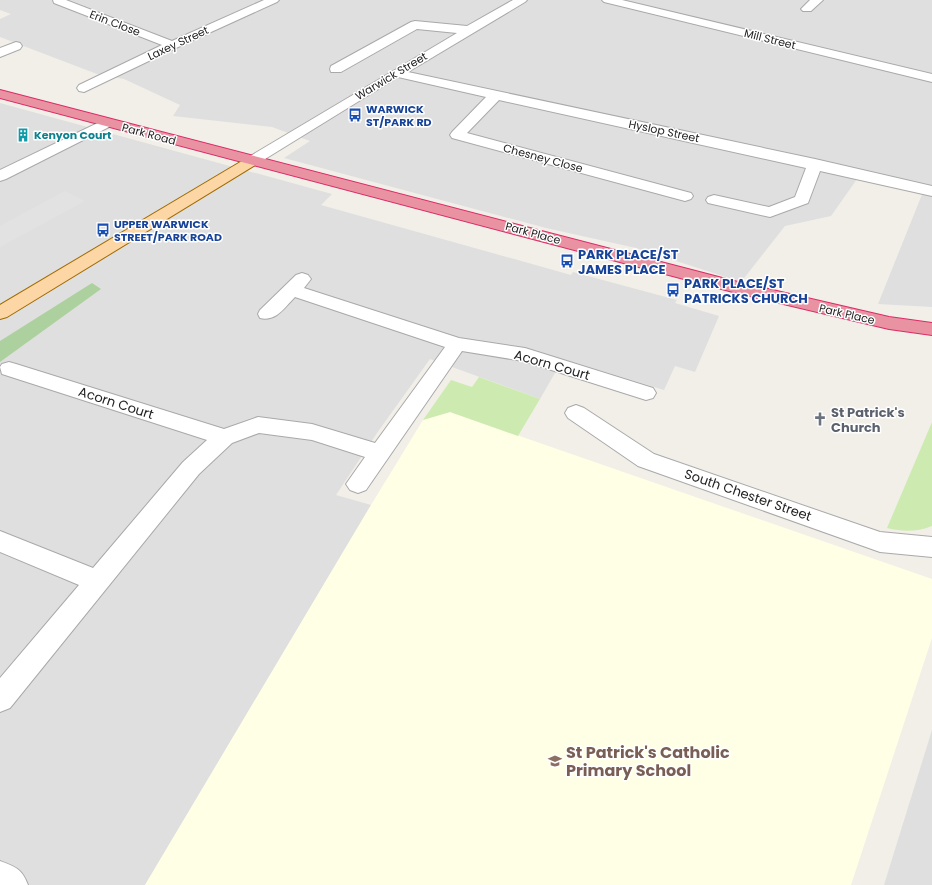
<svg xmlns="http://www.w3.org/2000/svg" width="932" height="885" viewBox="0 0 932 885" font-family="Poppins,sans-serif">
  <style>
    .residential { fill: #e0dfdf }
    .education { fill: #ffffe5 }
    .grass { fill: #cdebb0 }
    .forest { fill: #add19e }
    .parking { fill: #e2e2e2 }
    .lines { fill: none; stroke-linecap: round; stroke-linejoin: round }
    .minor-casing { stroke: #a9a9a9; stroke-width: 2 }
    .major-casing { stroke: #a06b00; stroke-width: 2 }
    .highway-casing { stroke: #dc2a67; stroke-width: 2 }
    .minor { fill: #fff; fill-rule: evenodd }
    .major { fill: #fcd6a4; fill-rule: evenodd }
    .highway { fill: #e892a2; fill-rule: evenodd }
    .labels { text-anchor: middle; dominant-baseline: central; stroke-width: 3; stroke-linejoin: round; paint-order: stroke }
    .far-street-label { font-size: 11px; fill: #222; stroke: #fff }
    .far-transit-label { font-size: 11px; font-weight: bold; fill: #164399; stroke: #fff; text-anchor: start }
    .far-culture-label { font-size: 11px; font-weight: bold; fill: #0d838f; stroke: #fff; text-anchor: start }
    .transit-label { font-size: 13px; font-weight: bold; fill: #164399; stroke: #fff; text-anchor: start }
    .street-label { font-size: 13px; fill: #222; stroke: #fff }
    .worship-label { font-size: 13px; font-weight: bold; fill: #5b616d; stroke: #fff; text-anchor: start }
    .near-education-label { font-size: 16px; font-weight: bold; fill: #785e54; stroke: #fff; text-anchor: start }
  </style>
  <rect width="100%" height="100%" fill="#f2efe9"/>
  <g class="residential">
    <polygon points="0,0 932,0 932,307 878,304 925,187 862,172 831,216 785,226 741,282 636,248 546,228 284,158 310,141 272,127 173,116 180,105 124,79 97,74 0,37 0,19 11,14 0,10"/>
    <polygon points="0,103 332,194 321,205 571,275 573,272 677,300 675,303 719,316 695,372 675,366 664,390 563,359 540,399 430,359 377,433 336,495 371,505 145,885 0,885"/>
    <polygon points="932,730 932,885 884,885"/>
  </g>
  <polygon class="education" points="450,412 932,579 932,638 851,885 145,885 371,505 423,420"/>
  <g class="grass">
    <polygon points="479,377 540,399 518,436 450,412 423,420 451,380 472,387"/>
    <path d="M 932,422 L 932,526 C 917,532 903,532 887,528 Z"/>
  </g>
  <polygon class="forest" points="92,283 101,289 0,362 0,341"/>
  <polygon class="parking" points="65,191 85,201 0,247 0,226"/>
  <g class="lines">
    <g class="minor-casing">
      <g id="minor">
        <polygon points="53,0 66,0 172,41 264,0 279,0 277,2 176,48 84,92 79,91 77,88 79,85 162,45 54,3"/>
        <polygon points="513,0 527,0 525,2 408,72 815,159 932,186 932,196 820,171 808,203 770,217 708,203 706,200 708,197 714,195 769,207 795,197 806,168 499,100 467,133 691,193 693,196 691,199 685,201 452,138 450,135 452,132 486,97 398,77 257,164 252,166 247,164 244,161 247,158 457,33 417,29 341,72 331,72 330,69 331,66 411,22 415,21 467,26"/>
        <polygon points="602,0 622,0 932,74 932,82 604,2"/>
        <polygon points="810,0 823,0 811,11 803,11 801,9"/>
        <polygon points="16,42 20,43 22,46 20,49 0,57 0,48"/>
        <polygon points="106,119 111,120 113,123 111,126 6,179 0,181 0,170"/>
        <path d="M 302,273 L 308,275 L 311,279 L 304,288 L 459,338 L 525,348 L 653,388 L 656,393 L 653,398 L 646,400 L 523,361 L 462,351 L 366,490 L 358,493 L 350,490 L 346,484 L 365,457 L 312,440 L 259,433 L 232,443 L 199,474 L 10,708 L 0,712 L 0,678 L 79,585 L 0,552 L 0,531 L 93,568 L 183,462 L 207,440 L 2,374 L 0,367 L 2,364 L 9,362 L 16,364 L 224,429 L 258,417 L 312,424 L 375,443 L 445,347 L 295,297 C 285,307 276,322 260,318 L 258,314 L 260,310 L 296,275 Z"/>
        <polygon points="576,405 584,408 654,454 880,532 932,537 932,557 880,552 638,466 568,418 565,413 568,408"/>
        <path d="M 0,861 C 16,867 22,869 28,885 L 0,885 Z"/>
      </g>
    </g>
    <g class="major-casing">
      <polygon id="major" points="252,156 257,158 260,161 257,164 7,317 0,319 0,305 247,158"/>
    </g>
    <g class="highway-casing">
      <polygon id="highway" points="0,90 734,281 889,317 932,323 932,335 889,329 733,292 0,98"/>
    </g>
    <use href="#minor" class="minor"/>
    <use href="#major" class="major"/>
    <use href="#highway" class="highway"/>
  </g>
  <defs>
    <g id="bus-bare" transform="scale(1.08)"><path d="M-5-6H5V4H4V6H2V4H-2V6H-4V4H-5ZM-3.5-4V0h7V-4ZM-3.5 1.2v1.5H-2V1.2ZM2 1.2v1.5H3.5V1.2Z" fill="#1a4fb4" stroke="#fff" stroke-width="2.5" paint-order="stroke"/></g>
    <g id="building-bare" transform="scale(1.08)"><path d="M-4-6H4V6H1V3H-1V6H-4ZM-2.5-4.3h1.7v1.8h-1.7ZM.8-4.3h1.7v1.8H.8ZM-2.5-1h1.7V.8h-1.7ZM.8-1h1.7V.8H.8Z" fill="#0f9aa8" stroke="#fff" stroke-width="2.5" paint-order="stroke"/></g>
    <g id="church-bare" transform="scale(1.08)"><path d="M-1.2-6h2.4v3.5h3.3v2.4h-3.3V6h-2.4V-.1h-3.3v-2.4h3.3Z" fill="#6b7280" stroke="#fff" stroke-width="2.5" paint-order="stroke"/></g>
    <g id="school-bare" transform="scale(1.08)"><path d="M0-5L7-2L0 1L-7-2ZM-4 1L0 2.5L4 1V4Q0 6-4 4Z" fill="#8d6e63" stroke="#fff" stroke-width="2.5" paint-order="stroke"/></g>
  </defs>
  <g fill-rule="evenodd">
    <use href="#bus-bare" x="355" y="115"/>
    <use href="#building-bare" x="23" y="135"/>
    <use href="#bus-bare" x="103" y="230"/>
    <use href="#bus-bare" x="567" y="261"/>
    <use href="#bus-bare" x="673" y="290"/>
    <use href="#church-bare" x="820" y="419"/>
    <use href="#school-bare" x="555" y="761"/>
  </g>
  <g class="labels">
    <g class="far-street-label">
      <text transform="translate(115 23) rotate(21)">Erin Close</text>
      <text transform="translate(770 39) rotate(14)">Mill Street</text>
      <text transform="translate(178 43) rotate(-25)">Laxey Street</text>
      <text transform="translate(391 76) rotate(-31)">Warwick Street</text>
      <text transform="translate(664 131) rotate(12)">Hyslop Street</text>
      <text transform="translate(149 134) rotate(15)">Park Road</text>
      <text transform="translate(543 158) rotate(15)">Chesney Close</text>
      <text transform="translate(533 233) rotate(15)">Park Place</text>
      <text transform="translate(847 314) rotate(13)">Park Place</text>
    </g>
    <g class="far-transit-label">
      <text x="366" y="109">WARWICK<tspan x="366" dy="13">ST/PARK RD</tspan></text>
      <text x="114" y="224">UPPER WARWICK<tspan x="114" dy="13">STREET/PARK ROAD</tspan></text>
    </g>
    <g class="far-culture-label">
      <text x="34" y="135">Kenyon Court</text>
    </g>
    <g class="transit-label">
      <text x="578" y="254">PARK PLACE/ST<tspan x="578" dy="15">JAMES PLACE</tspan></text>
      <text x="684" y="283">PARK PLACE/ST<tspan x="684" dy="15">PATRICKS CHURCH</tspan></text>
    </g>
    <g class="street-label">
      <text transform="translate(552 365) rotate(16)">Acorn Court</text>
      <text transform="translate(116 403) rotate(18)">Acorn Court</text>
      <text transform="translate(748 495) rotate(19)">South Chester Street</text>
    </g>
    <g class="worship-label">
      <text x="831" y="412">St Patrick's<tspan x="831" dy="15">Church</tspan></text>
    </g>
    <g class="near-education-label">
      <text x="566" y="752">St Patrick's Catholic<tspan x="566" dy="18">Primary School</tspan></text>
    </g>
  </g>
</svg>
